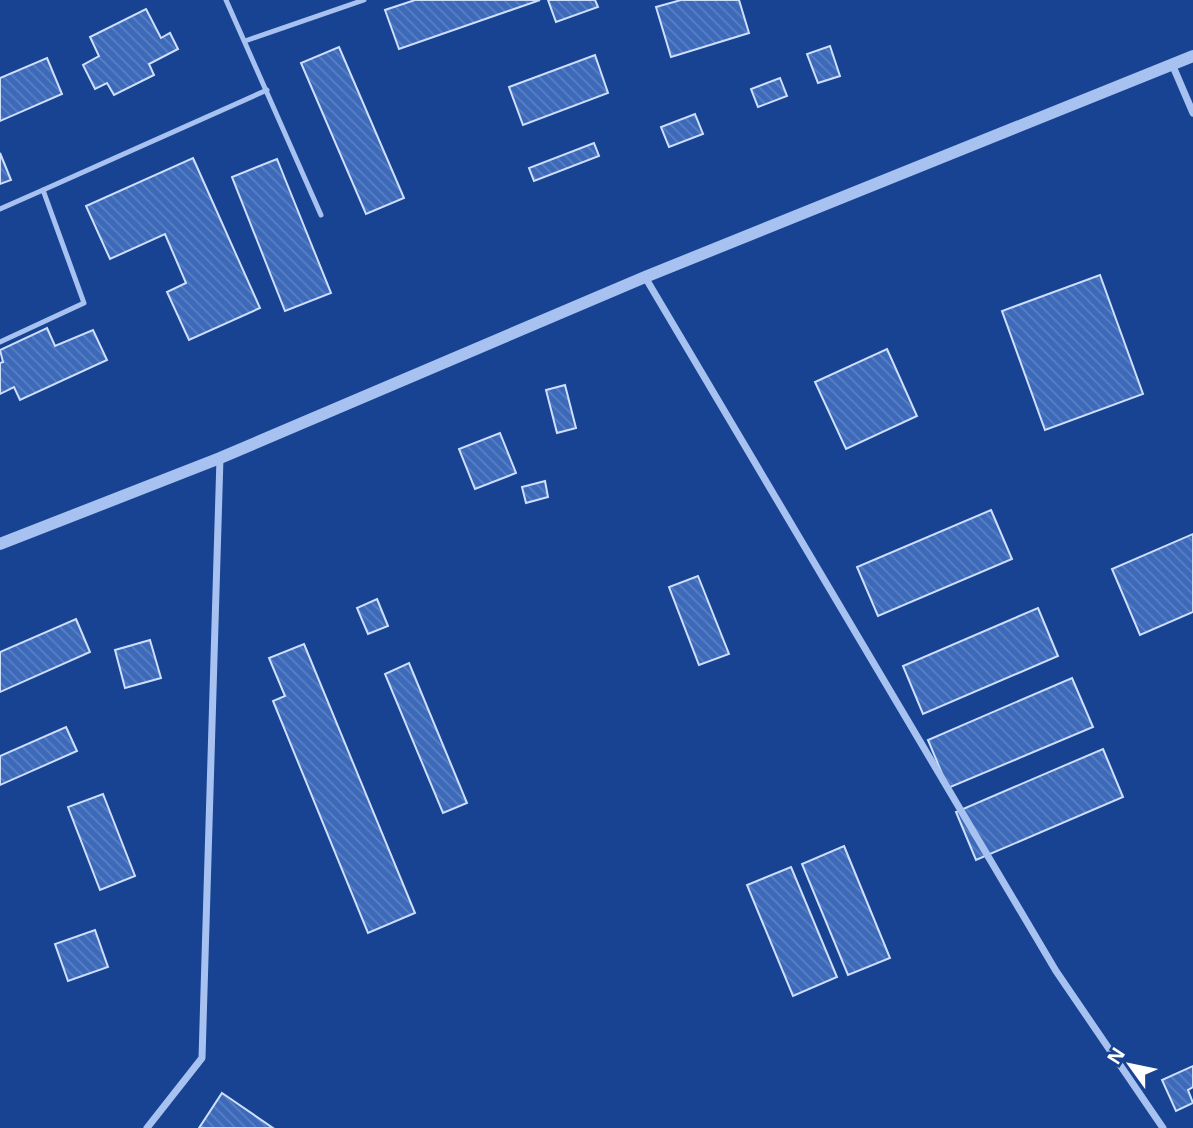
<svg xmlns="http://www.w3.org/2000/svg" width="1193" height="1128" viewBox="0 0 1193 1128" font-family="'Open Sans',sans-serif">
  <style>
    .building { fill: url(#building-back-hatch); stroke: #cedffb; stroke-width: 2 }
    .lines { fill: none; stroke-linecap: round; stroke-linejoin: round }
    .service { stroke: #a7c2f0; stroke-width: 5 }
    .minor { stroke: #a7c2f0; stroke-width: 7 }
    .tertiary { stroke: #a7c2f0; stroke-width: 12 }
  </style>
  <defs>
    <pattern id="building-back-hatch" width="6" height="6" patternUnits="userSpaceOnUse" patternTransform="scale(1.75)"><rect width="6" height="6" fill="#3d69b9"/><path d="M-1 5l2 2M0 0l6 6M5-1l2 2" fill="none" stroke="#5a80c4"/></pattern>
  </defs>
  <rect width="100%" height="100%" fill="#184392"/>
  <g class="building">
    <polygon points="415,0 540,0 399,49 385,10"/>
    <polygon points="548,0 595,0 598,7 556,22"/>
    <polygon points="681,0 739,0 749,33 671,57 656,7"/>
    <polygon points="146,9 161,38 170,33 178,49 149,64 154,75 114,95 107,83 95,89 83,65 99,56 90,37"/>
    <polygon points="830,46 840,76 818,83 807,54"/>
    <polygon points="339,47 404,198 366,214 301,63"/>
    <polygon points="595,55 608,93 523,125 509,87"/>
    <polygon points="47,58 62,94 0,121 0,78"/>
    <polygon points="780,78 787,96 758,107 751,89"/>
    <polygon points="695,114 703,134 669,147 661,127"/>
    <polygon points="594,143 599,156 534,181 529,168"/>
    <polygon points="0,153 11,180 0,184"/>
    <polygon points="193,158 260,308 189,340 167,292 186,283 165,234 110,259 86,206"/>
    <polygon points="277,159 331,293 285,311 232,177"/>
    <polygon points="1100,275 1143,394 1045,430 1002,311"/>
    <polygon points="47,328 55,346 93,330 107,360 20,400 14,387 0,394 0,363 3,362 0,350"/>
    <polygon points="887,349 917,416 846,449 815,382"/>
    <polygon points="565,385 576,428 557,433 546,390"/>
    <polygon points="500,433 516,473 475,489 459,449"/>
    <polygon points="545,481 548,497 526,503 522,487"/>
    <polygon points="991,510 1012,559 878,616 857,567"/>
    <polygon points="1193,534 1193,612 1140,635 1112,569"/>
    <polygon points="698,576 729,654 699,665 669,587"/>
    <polygon points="377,599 388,626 368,634 357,608"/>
    <polygon points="1038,608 1058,656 923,714 903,666"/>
    <polygon points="76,619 90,652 0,692 0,652"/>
    <polygon points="150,640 161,678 125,688 115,650"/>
    <polygon points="304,644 415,913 368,933 273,701 285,696 269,658"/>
    <polygon points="409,663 467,803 443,813 385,674"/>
    <polygon points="1072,678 1093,727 948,788 928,740"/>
    <polygon points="66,727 77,751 0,785 0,756"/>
    <polygon points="1103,749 1123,797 976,860 956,812"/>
    <polygon points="103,794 135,876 100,890 68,807"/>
    <polygon points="844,846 890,958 848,975 802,864"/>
    <polygon points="791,867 837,977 793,996 747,885"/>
    <polygon points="95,930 108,967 68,981 55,944"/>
    <polygon points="1193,1066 1193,1087 1188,1090 1193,1103 1176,1111 1162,1080"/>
    <polygon points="222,1093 273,1128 199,1128"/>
  </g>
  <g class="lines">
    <g class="service">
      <polyline points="226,0 321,215"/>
      <polyline points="245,41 364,0"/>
      <polyline points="0,209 43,190"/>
      <polyline points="0,342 84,303 43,190 267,90"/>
    </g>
    <g class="minor">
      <polyline points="1172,64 1193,113"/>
      <polyline points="645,277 1056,971 1163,1128"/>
      <polyline points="147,1128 202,1058 220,458"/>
    </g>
    <polyline class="tertiary" points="0,544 220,458 645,277 1193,56"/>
  </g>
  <g transform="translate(1130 1065) rotate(303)" stroke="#184392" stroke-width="5" paint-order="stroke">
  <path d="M0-5L12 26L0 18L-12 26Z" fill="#ffffff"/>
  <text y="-10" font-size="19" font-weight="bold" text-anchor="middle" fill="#ffffff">N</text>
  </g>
</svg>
